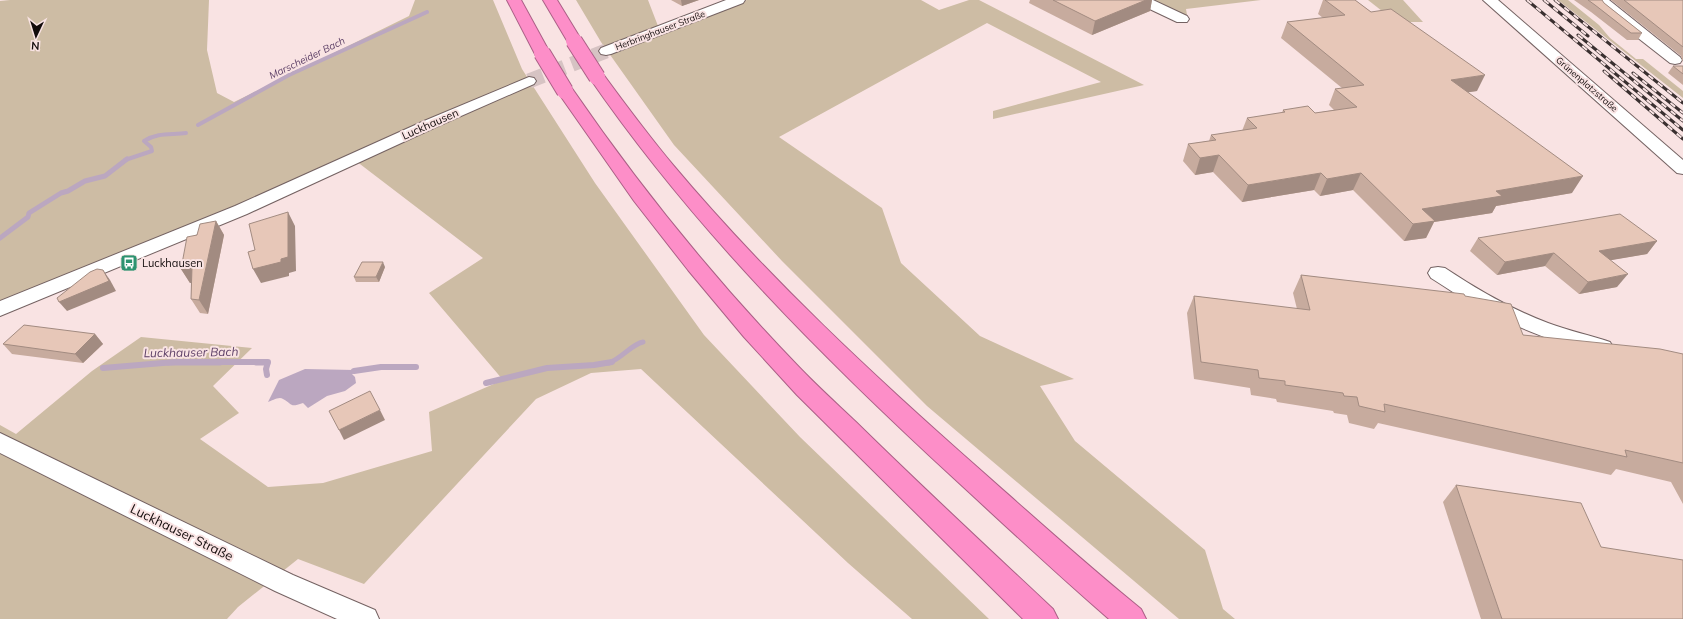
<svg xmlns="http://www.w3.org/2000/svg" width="1683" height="619" viewBox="0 0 1683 619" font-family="Mulish,sans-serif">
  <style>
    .green { fill: #cdbca4 }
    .water { fill: #bba7c0 }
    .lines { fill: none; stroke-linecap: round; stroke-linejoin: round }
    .stream-far2 { stroke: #bba7c0; stroke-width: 4 }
    .stream-far1 { stroke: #bba7c0; stroke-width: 5 }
    .stream { stroke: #bba7c0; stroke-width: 6 }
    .street-tunnel { stroke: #d6c3c3; stroke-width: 15; stroke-dasharray: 15 8; stroke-linecap: butt }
    .street-casing { stroke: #746262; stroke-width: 2 }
    .highway-casing { stroke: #ab6086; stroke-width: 2 }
    .street { fill: #fff; fill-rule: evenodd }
    .highway { fill: #fd8ec8; fill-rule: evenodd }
    .rail-casing { stroke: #3a3030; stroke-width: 3 }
    .rail { stroke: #f9e3e3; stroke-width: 2; stroke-dasharray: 6; stroke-linecap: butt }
    .highway-bridge-casing { stroke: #ab6086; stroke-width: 18; stroke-linecap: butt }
    .highway-bridge { stroke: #fd8ec8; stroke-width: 16 }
    .wall { fill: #c7ab9e }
    .shaded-wall { fill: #a28b81 }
    .building { fill: #e7c7b8; stroke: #a28b81 }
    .labels { text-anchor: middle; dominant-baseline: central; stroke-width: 4; stroke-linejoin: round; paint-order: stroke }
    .far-street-label { font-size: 9px; fill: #120b0b; stroke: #f9e3e3 }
    .far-water-label { font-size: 10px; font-style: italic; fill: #5e4067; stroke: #f9e3e3 }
    .street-label { font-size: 11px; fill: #120b0b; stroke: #f9e3e3 }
    .poi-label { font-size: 11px; fill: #120b0b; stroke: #f9e3e3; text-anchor: start }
    .water-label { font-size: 12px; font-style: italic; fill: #5e4067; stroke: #f9e3e3 }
    .near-street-label { font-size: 13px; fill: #120b0b; stroke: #f9e3e3 }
  </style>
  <rect width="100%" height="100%" fill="#f9e3e3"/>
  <g class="green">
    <polygon points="10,0 209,0 207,50 217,93 234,102 409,16 415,0 493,0 522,69 595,183 704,335 800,437 989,619 912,619 848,563 641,369 591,373 536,399 364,584 298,559 238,607 227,619 0,619 0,425 16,434 92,371 141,337 252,348 213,386 239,413 200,439 268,487 323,483 432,451 429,412 503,380 429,293 483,258 356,161 0,314 0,1"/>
    <polygon points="576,0 648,0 658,26 663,31 747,0 921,0 939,10 969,0 979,0 1144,85 993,119 993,111 1101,82 987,23 779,137 882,208 901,263 980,336 1074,379 1040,386 1075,441 1205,550 1223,609 1235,619 1179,619 927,406 782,261 674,145 601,42"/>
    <polygon points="1151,0 1261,0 1186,9 1187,15 1182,15"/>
    <polygon points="1368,0 1403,0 1423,22 1396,22"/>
    <polygon points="1558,0 1568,0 1599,25 1610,38 1636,59 1643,59 1683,91 1683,98"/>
  </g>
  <path class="water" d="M 305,369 L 354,370 L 355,373 L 352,374 L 355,377 L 356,383 L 345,391 L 327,396 L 308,408 L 303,403 C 289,408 293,404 283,399 C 279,396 272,401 268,402 L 279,380 Z"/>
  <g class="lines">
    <g class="stream-far2">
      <polyline points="198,125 289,75 427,12"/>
      <path d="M 125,160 L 152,151 L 151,147 L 144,141 C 158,132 171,135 186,133"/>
    </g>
    <g class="stream-far1">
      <polyline points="0,238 28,217 29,213 61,193 68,191 85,181 105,176 127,159"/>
      <polyline points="168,363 220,363"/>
      <polyline points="256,363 268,363"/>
      <path d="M 609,363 C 622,358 632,344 643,342"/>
    </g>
    <g class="stream">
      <polyline points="103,368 175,362 268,362 266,369 267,375"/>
      <polyline points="354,371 381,367 416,367"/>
      <polyline points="486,383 547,368 594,365 612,362"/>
    </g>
    <polyline class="street-tunnel" points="529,81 606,51"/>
    <g class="street-casing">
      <g id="street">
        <polygon points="726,0 745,0 743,3 611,54 606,55 601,54 599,51 601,48"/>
        <polygon points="1135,0 1153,0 1187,16 1189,19 1187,22 1177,22 1137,3"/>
        <polygon points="1483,0 1498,0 1683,160 1683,174 1677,173"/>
        <polygon points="1595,0 1609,0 1680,57 1682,60 1680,63 1675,64 1670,63 1601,9"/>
        <polygon points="529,77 534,78 536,81 534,84 436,127 247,214 0,316 0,301 235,206 424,121"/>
        <path d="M 1438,267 L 1445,268 C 1478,290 1511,309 1548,323 C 1569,331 1590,335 1610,342 L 1613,347 L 1610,352 C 1587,359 1493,317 1470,303 C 1457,295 1444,286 1431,278 L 1428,273 L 1431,268 Z"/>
        <polygon points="0,433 293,575 375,610 379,619 337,619 275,591 0,453"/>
      </g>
    </g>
    <g class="highway-casing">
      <g id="highway">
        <polygon points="507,0 521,0 550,53 548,56 542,58 536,56"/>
        <polygon points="543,0 557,0 582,41 579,44 574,46 569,44"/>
        <path d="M 597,72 L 603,74 C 625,104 648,135 673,165 C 767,277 875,377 985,474 C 1037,520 1088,566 1141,609 L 1146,619 L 1109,619 C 1057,574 1008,528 958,482 C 823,358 693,228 589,77 L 591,74 Z"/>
        <path d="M 565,86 L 571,87 C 639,186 714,279 797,365 C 816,385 836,403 856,422 C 921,486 987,547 1053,609 L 1058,619 L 1023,619 L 797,395 L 744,337 L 688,270 L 634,201 L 557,91 L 559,87 Z"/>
      </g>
    </g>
    <use href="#street" class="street"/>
    <use href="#highway" class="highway"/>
    <g class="rail-casing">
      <g id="rail">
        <polyline points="1527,0 1683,130"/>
        <polyline points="1544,0 1588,36"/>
        <polyline points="1555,0 1683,103"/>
        <polyline points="1578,35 1683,121"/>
        <polyline points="1604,71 1683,139"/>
        <polyline points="1633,73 1683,113"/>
      </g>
    </g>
    <use href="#rail" class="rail"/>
    <g class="highway-bridge-casing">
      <g id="highway-bridge">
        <polyline points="574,41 597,77"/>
        <polyline points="542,53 565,91"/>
      </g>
    </g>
    <use href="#highway-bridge" class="highway-bridge"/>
  </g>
  <g class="wall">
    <polygon points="671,0 699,0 682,6"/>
    <polygon points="1030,0 1152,0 1150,11 1092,35 1029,3"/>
    <polygon points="1323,0 1355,0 1477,91 1468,92 1572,193 1496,206 1492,213 1434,222 1426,238 1404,241 1353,190 1320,196 1314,190 1242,202 1213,172 1195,175 1183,161 1188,144 1209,141 1211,135 1242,131 1247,118 1282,113 1283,110 1315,113 1334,110 1329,105 1335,89 1342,88 1281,38 1287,22 1323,18 1318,14"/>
    <polygon points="1574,0 1602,0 1604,3 1642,33 1638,40 1627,40 1591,12"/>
    <polygon points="1611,0 1683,0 1683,62 1681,56"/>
    <polygon points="1673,66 1683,66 1683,85 1668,73"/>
    <polygon points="216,221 224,235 208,314 200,313 191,299 191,283 190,283 181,269 197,235"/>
    <polygon points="1478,238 1657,241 1647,254 1610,260 1617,287 1579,294 1545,266 1497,275 1470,251"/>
    <polygon points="385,267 379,282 356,282 354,277"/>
    <polygon points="1301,275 1465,296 1523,335 1683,354 1683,504 1671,482 1616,469 1611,475 1378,423 1374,429 1349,423 1347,415 1334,413 1333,411 1277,402 1276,399 1251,395 1250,388 1194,379 1187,313 1194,296 1297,309 1293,293"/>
    <polygon points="95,334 103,344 83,363 12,354 3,344"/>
    <polygon points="1456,485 1601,547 1683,619 1481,619 1443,502"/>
  </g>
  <g class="shaded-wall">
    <polygon points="681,0 699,0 682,6"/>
    <polygon points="1146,0 1152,0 1150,11 1092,35 1095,21"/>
    <polygon points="1485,75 1477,91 1443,96 1451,80"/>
    <polygon points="1219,155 1213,172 1195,175 1200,158"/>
    <polygon points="1321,173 1314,190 1242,202 1248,185"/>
    <polygon points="1361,173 1353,190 1320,196 1327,179"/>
    <polygon points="1583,176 1572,193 1496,206 1492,213 1434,222 1426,238 1404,241 1413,224 1422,209 1496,191"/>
    <polygon points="288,212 295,226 296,271 289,273 289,276 261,283 253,269 281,259"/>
    <polygon points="216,221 224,235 208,314 199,300"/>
    <polygon points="1657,241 1647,254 1589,264 1599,251"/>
    <polygon points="1554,253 1545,266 1497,275 1505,262"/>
    <polygon points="383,262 385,267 379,282 376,277"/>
    <polygon points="192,267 201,281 190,283 181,269"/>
    <polygon points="103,270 110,280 116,291 67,311 59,302"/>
    <polygon points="1628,274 1617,287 1579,294 1588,282"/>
    <polygon points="95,334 103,344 83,363 75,354"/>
    <polygon points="380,410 385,420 344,440 339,430"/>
  </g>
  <g class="building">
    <polygon points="1053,0 1146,0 1095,21"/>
    <polygon points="1325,0 1355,0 1371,12 1391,9 1485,75 1451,80 1583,176 1496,191 1502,196 1422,209 1435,221 1413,224 1361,173 1327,179 1321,173 1248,185 1219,155 1200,158 1188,144 1216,140 1211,135 1257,128 1247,118 1285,112 1283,110 1308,106 1315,113 1357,107 1335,89 1364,85 1287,22 1345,15"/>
    <polygon points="1588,0 1602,0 1604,3 1642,33 1631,33 1595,5"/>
    <polygon points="1624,0 1683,0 1683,47"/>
    <polygon points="1673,66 1683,66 1683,74"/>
    <polygon points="288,212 288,257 281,259 281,262 253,269 248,252 255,250 249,224"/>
    <polygon points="1620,214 1657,241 1599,251 1628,274 1588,282 1554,253 1505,262 1478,238"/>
    <polygon points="216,221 199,300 191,299 192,267 181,269 187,237 197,235 200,224"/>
    <polygon points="362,262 383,262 376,277 354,277"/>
    <polygon points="97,269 103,270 109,281 59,302 57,298 90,272"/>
    <polygon points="1301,275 1464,294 1465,296 1511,304 1523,335 1660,349 1683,354 1683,463 1625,450 1627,457 1384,404 1385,412 1359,406 1357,397 1344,396 1343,393 1285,385 1285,381 1259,378 1258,370 1201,362 1194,296 1310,310"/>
    <polygon points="24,325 95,334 75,354 3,344"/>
    <polygon points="370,391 380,410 339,430 329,411"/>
    <polygon points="1456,485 1581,503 1601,547 1683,560 1683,619 1502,619"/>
  </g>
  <defs>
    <g id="bus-square" transform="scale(0.9)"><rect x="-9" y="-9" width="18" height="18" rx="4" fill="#2d9370" stroke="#f9e3e3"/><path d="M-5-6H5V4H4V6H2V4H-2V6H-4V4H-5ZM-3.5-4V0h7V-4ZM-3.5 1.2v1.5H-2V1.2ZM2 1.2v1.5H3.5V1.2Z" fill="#fff"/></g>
  </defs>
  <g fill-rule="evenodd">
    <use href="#bus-square" x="129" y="263"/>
  </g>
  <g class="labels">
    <g class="far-street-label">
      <text transform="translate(660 30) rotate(-21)">Herbringhauser Straße</text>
      <text transform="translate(1587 84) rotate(41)">Grünenplatzstraße</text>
    </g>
    <g class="far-water-label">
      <text transform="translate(307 58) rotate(-26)">Marscheider Bach</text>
    </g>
    <g class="street-label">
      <text transform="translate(430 124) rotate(-24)">Luckhausen</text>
    </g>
    <g class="poi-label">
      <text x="142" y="263">Luckhausen</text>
    </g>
    <g class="water-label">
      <text transform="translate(191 352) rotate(-1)">Luckhauser Bach</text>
    </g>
    <g class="near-street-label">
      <text transform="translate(182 532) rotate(26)">Luckhauser Straße</text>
    </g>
  </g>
  <g transform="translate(36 36) rotate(184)" stroke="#f9e3e3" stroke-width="3" paint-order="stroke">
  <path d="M0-3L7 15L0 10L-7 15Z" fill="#120b0b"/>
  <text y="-6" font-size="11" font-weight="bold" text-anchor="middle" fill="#120b0b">N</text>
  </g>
</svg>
